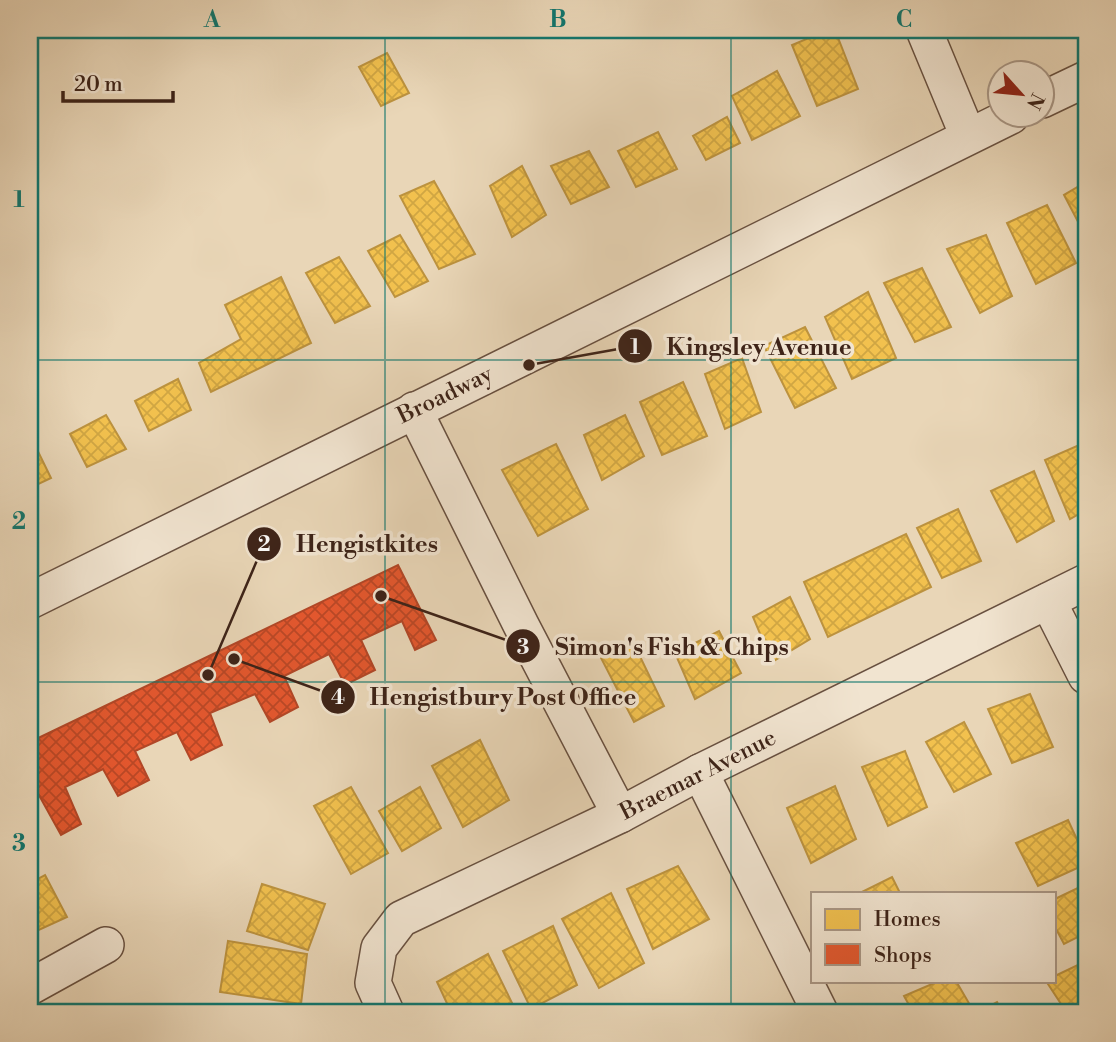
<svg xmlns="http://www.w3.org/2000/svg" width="1116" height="1042" viewBox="0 0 1116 1042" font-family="'Libre Bodoni',serif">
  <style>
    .homes { fill: url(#homes-cross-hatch); stroke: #bc923e; stroke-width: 2 }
    .shops { fill: url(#shops-cross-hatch); stroke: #b24727; stroke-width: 2 }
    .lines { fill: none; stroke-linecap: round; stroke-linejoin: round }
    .street-casing { stroke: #685040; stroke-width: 38 }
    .street { stroke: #f1e4d0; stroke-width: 35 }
    .grid { fill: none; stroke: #0f766e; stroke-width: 2; stroke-opacity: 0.55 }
    .labels { text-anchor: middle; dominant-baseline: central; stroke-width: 7; stroke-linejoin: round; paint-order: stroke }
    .street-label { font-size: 23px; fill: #3d2318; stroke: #f1e4d0 }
    .leader { fill: none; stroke: #3d2318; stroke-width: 2.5 }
    .callout-dot { fill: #3d2318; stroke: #f1e4d0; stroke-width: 2.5 }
    .mark-label { font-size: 21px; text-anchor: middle; font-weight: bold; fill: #fff }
    .callout-label { font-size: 24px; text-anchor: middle; font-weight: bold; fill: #3d2318; stroke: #f1e4d0; stroke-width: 7; stroke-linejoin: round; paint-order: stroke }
    .neatline { fill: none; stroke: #0f766e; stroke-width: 2.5 }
    .grid-label { font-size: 23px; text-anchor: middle; font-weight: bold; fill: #0f766e }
  </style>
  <defs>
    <pattern id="homes-cross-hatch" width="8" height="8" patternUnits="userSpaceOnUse" patternTransform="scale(1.75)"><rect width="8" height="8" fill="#f2c14e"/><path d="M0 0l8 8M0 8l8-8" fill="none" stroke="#d0a643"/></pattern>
    <pattern id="shops-cross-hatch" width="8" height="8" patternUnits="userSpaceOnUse" patternTransform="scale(1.75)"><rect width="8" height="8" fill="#e4572e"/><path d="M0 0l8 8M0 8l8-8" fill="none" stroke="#ba4826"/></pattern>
  </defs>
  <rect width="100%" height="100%" fill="#e9d6b7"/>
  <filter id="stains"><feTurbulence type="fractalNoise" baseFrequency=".00286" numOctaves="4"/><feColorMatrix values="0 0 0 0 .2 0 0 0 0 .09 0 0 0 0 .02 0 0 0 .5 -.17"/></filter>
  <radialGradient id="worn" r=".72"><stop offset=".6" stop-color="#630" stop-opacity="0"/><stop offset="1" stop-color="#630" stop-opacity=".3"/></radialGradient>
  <g class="homes">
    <polygon points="828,30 835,30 858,89 817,106 792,45"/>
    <polygon points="387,53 409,93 381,106 359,67"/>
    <polygon points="777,71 800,116 752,140 732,96"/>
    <polygon points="727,117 740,143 706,160 693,136"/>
    <polygon points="658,132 677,169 636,187 618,151"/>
    <polygon points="589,151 609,187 571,204 551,166"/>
    <polygon points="522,166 546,215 512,237 490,186"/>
    <polygon points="434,181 475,254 439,269 400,196"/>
    <polygon points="1086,182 1086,237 1064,195"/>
    <polygon points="1047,205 1076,263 1036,284 1007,223"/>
    <polygon points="400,235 428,281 395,297 368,251"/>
    <polygon points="986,235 1012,296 980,313 947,249"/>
    <polygon points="339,257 370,306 335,323 306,273"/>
    <polygon points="922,268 951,327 915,342 884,283"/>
    <polygon points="281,277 311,343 211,392 199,363 241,339 225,305"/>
    <polygon points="868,292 896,358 852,379 825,317"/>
    <polygon points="805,327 836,388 795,408 764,346"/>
    <polygon points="742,358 761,412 725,429 705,374"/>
    <polygon points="178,379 191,410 149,431 135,401"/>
    <polygon points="683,382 707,436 662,455 640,402"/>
    <polygon points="106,415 126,449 87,467 70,434"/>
    <polygon points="625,415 644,456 602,480 584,435"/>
    <polygon points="30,435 51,478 30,488"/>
    <polygon points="1086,442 1086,510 1070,519 1045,460"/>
    <polygon points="556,444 588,509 538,536 502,470"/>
    <polygon points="1034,471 1054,521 1017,542 991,491"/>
    <polygon points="958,509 981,561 942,578 917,528"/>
    <polygon points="906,534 931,587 828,637 804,582"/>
    <polygon points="790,597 810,639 772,662 753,617"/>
    <polygon points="719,631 741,673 695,699 675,653"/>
    <polygon points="632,640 664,706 634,722 600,656"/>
    <polygon points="1030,694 1053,747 1012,763 988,709"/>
    <polygon points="964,722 991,774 954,792 926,742"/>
    <polygon points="480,740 509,800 463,827 432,766"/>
    <polygon points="905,751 927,807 888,826 862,767"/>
    <polygon points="835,786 856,839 811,863 787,808"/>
    <polygon points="351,787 388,853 351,874 314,806"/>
    <polygon points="420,787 441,828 402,851 379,811"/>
    <polygon points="1068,820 1086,859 1086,864 1038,886 1016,843"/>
    <polygon points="678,866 709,919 653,949 627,889"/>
    <polygon points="45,875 67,917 30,934 30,883"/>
    <polygon points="892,877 900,893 860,893"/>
    <polygon points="262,884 325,904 308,950 247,931"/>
    <polygon points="1086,884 1086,933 1064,944 1055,927 1055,899"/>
    <polygon points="611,893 644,963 599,988 562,919"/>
    <polygon points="553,926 577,985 531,1009 503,951"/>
    <polygon points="228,941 307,954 301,1004 220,992"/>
    <polygon points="488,954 514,1007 505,1012 451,1012 437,982"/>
    <polygon points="1086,961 1086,999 1065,1010 1046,981 1055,981 1055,976"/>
    <polygon points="939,981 956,981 970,1005 956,1012 913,1012 904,996"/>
    <polygon points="997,1002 1002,1012 978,1012"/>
  </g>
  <polygon class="shops" points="398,565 436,640 415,650 402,621 361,640 375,670 345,685 329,654 284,676 298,707 270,722 255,694 210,713 222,745 191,760 177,732 135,751 149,780 118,796 103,769 65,787 81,824 61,835 30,779 30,742"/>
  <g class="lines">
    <g class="street-casing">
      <g id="street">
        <polyline points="924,30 968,136"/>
        <polyline points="1042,100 1086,79"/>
        <polyline points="414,410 521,625 620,815"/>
        <polyline points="30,601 1011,116"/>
        <polyline points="1048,601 1086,676"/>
        <polyline points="700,772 820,1012"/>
        <polyline points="30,987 106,945"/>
        <polyline points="386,1012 373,983 379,948 401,919 620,815 700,772 1086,582"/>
      </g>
    </g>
    <use href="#street" class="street"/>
  </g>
  <path class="grid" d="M 385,30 L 385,1012M 731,30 L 731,1012M 30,360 L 1086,360M 30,682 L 1086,682"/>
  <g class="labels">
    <g class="street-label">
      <text transform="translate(445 395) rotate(-26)">Broadway</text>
      <text transform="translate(698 775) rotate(-27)">Braemar Avenue</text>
    </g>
  </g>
  <path class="leader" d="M529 365L635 346M208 675L264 544M381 596L523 646M234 659L338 697"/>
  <g class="callout-dot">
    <circle cx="529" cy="365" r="7"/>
    <circle cx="208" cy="675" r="7"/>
    <circle cx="381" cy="596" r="7"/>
    <circle cx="234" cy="659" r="7"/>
    <circle cx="635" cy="346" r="18"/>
    <circle cx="264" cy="544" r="18"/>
    <circle cx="523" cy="646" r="18"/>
    <circle cx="338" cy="697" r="18"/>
  </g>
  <g class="mark-label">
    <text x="635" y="354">1</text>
    <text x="264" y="551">2</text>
    <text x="523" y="654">3</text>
    <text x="338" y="704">4</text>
  </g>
  <g class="callout-label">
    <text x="759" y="355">Kingsley Avenue</text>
    <text x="367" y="552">Hengistkites</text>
    <text x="672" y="655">Simon's Fish &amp; Chips</text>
    <text x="503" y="705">Hengistbury Post Office</text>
  </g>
  <rect width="1116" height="1042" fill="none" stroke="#e9d6b7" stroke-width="77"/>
  <rect x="811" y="892" width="245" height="91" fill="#f1e4d0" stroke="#a99786" stroke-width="2"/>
  <rect x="825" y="909" width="35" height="21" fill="#f2c14e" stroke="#a99786" stroke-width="2"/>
  <text x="874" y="926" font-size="21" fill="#3d2318">Homes</text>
  <rect x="825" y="944" width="35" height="21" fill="#e4572e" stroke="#a99786" stroke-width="2"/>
  <text x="874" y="962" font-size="21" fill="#3d2318">Shops</text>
  <g transform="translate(1021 94) rotate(117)"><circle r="33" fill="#f1e4d0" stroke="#a99786" stroke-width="2"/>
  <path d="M0-5L12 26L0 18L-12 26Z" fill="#8f2418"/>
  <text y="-10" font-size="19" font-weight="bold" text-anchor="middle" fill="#3d2318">N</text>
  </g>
  <path d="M63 91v10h110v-10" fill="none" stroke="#3d2318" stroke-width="3.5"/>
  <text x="74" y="91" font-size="21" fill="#3d2318" stroke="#f1e4d0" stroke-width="5" paint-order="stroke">20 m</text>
  <rect x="38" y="38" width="1040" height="966" class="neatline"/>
  <g class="grid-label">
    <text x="212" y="27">A</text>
    <text x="558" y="27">B</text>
    <text x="904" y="27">C</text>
    <text x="19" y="207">1</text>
    <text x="19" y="529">2</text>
    <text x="19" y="851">3</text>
  </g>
  <rect width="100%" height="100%" filter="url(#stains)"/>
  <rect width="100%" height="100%" fill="url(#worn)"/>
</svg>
